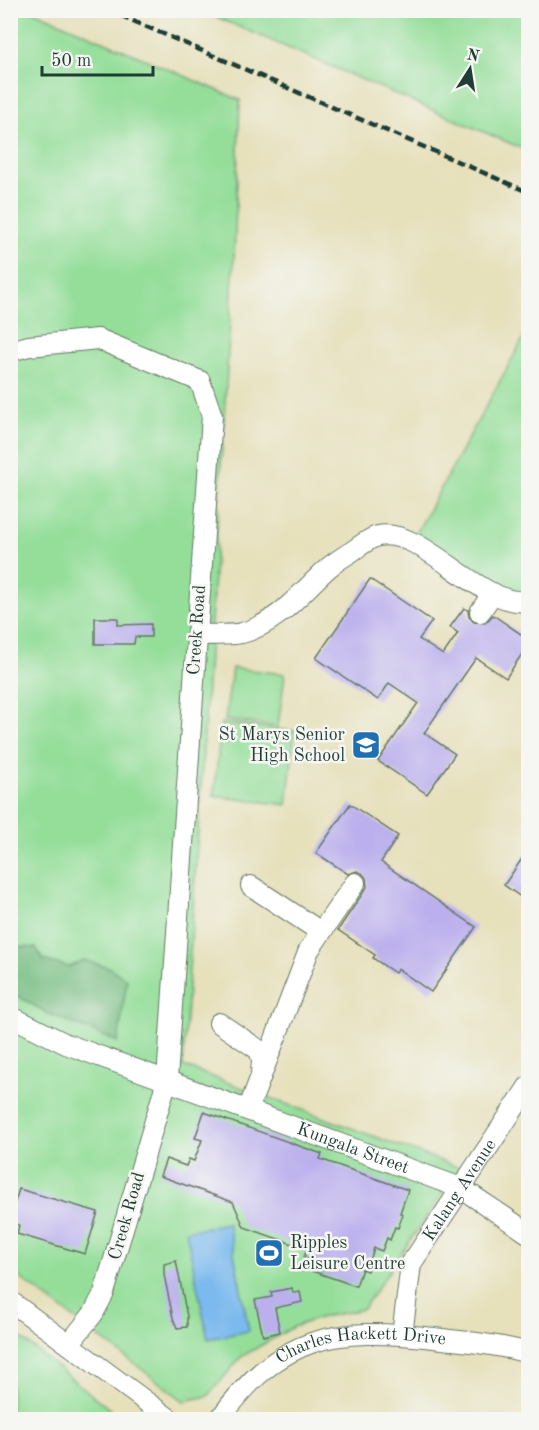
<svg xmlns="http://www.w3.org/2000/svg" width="539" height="1430" viewBox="0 0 539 1430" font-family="'Old Standard TT',serif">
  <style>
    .green { fill: #94de9a; stroke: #5a8e67; stroke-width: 1.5 }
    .forest { fill: #77bd82; stroke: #4b7d5b; stroke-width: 1.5 }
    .water { fill: #7bb9ee; stroke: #4d7b91; stroke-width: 1.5 }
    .building { fill: #bbb0ed }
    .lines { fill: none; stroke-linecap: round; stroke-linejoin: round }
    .minor-casing { stroke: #657663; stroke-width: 22 }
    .minor { stroke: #fff; stroke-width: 20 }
    .rail { stroke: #1f3d34; stroke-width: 4.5; stroke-dasharray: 9 4.5; stroke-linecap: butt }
    .labels { text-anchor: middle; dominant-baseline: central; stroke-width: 5; stroke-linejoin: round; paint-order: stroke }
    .street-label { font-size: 18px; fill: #1f3d34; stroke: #f6f6f2 }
    .poi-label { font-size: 18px; fill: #1f3d34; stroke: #f6f6f2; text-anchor: end }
  </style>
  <rect width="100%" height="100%" fill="#f6f6f2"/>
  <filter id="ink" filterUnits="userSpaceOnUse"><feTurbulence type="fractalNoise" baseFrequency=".0167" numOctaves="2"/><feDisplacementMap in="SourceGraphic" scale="12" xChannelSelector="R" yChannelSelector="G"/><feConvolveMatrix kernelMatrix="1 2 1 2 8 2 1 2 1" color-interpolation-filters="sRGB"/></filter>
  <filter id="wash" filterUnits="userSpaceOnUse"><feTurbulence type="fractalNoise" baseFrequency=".008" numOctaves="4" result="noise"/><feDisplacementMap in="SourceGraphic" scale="24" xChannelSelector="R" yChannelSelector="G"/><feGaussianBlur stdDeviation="1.35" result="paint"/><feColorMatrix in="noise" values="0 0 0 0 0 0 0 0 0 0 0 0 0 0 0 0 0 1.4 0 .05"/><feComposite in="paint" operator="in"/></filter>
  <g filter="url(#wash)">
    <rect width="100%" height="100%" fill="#e6e0bb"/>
    <g class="green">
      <polygon points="31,10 240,100 234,259 183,1066 460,1168 363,1309 322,1317 293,1327 241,1357 208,1396 184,1401 11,1271 10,11"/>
      <polygon points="202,11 528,11 528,151"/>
      <polygon points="528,330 528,596 514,596 413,539"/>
      <polygon points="232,668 285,674 278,727 225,720"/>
      <polygon points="221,723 295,731 287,805 214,796"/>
      <polygon points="11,1330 122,1419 11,1419"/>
    </g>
    <polygon class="forest" points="11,946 36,948 43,960 69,967 84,960 110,968 127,980 118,1042 47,1013 11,992"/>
    <polygon class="water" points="228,1223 249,1331 208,1339 186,1231"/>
    <g id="blocks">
      <g class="building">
        <polygon points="370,579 432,621 419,639 443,655 458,633 450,627 464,608 468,610 469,617 474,622 485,623 493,615 528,639 528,645 506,678 476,658 424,733 455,754 427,794 378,761 418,703 389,683 378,700 316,658"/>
        <polygon points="95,618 118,618 118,625 151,624 151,637 135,637 134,644 95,644"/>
        <polygon points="350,804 398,836 381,862 476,927 431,992 398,969 395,973 373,958 375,955 338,930 367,887 366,878 362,873 357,871 348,874 316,853"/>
        <polygon points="528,850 528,902 504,885"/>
        <polygon points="204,1112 322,1154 320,1159 408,1190 400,1213 403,1214 398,1228 395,1227 390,1240 387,1238 382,1251 374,1248 367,1271 362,1269 356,1286 312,1271 316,1262 304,1257 307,1249 244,1227 233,1202 160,1176 166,1159 186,1166 189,1159 194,1161 202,1140 195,1138"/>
        <polygon points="19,1189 98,1212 85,1254 17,1234 19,1225 10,1223 10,1218"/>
        <polygon points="176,1261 187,1316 187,1327 177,1328 173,1318 164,1275 164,1264"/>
        <polygon points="292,1288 293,1293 300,1292 302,1302 275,1308 280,1332 263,1336 255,1300 272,1297 271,1292"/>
      </g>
    </g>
  </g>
  <g filter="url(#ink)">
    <use href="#blocks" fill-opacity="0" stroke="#657663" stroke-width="1.5"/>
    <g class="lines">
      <g class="minor-casing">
        <g id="minor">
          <polyline points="10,351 29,346 98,339 200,381 212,416 167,1080 104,1293 93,1314 69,1344"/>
          <polyline points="480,612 493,593"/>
          <path d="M 196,635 C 211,634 228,636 242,633 C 279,623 301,592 328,568 C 335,562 343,557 351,552 C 359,547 369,538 378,536 C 423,526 480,608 528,601"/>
          <polyline points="251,886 321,932"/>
          <path id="s1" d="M 10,1016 L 66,1044 L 461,1188 L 528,1233"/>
          <polyline points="219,1023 259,1050 262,1060 261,1074"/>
          <polyline points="248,1110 309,950 355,883"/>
          <polyline points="10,1301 171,1420"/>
          <path id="s2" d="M 402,1335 L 411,1264 L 528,1087"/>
          <path id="s3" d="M 219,1420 C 281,1334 334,1327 434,1338 C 466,1342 498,1344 528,1353"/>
        </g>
      </g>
      <use href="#minor" class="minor"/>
      <polyline class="rail" points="108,10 528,192"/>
    </g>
  </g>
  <defs>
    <g id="school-square" transform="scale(1.5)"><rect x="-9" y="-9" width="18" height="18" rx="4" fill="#1f6fb2" stroke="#f6f6f2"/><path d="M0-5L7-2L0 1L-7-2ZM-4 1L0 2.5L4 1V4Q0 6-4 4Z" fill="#fff"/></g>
    <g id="stadium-square" transform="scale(1.5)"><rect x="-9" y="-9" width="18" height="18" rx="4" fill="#1f6fb2" stroke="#f6f6f2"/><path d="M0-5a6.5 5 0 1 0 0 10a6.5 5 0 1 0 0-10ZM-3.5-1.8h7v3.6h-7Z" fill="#fff"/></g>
  </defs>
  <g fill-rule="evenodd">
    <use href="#school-square" x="366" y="745"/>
    <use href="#stadium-square" x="269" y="1253"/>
  </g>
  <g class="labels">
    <g class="street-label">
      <text transform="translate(197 630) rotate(-86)">Creek Road</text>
      <text stroke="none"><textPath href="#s1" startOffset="368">Kungala Street</textPath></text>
      <text stroke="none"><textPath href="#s2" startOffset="160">Kalang Avenue</textPath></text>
      <text transform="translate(127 1216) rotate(-74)">Creek Road</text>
      <text stroke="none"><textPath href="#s3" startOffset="171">Charles Hackett Drive</textPath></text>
    </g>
    <g class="poi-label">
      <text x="345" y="735">St Marys Senior<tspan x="345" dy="21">High School</tspan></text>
      <text x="290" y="1243" text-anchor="start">Ripples<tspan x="290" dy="21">Leisure Centre</tspan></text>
    </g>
  </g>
  <rect width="539" height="1430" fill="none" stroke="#f6f6f2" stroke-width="36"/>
  <g transform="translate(470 69) rotate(12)" stroke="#f6f6f2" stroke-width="4.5" paint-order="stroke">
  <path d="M0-4.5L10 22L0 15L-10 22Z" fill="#1f3d34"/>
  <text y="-9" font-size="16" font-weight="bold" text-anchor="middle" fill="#1f3d34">N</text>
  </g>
  <path d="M42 66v9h111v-9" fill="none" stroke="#1f3d34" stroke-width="3"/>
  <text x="51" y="66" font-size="18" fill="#1f3d34" stroke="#f6f6f2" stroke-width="4.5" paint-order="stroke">50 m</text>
</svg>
